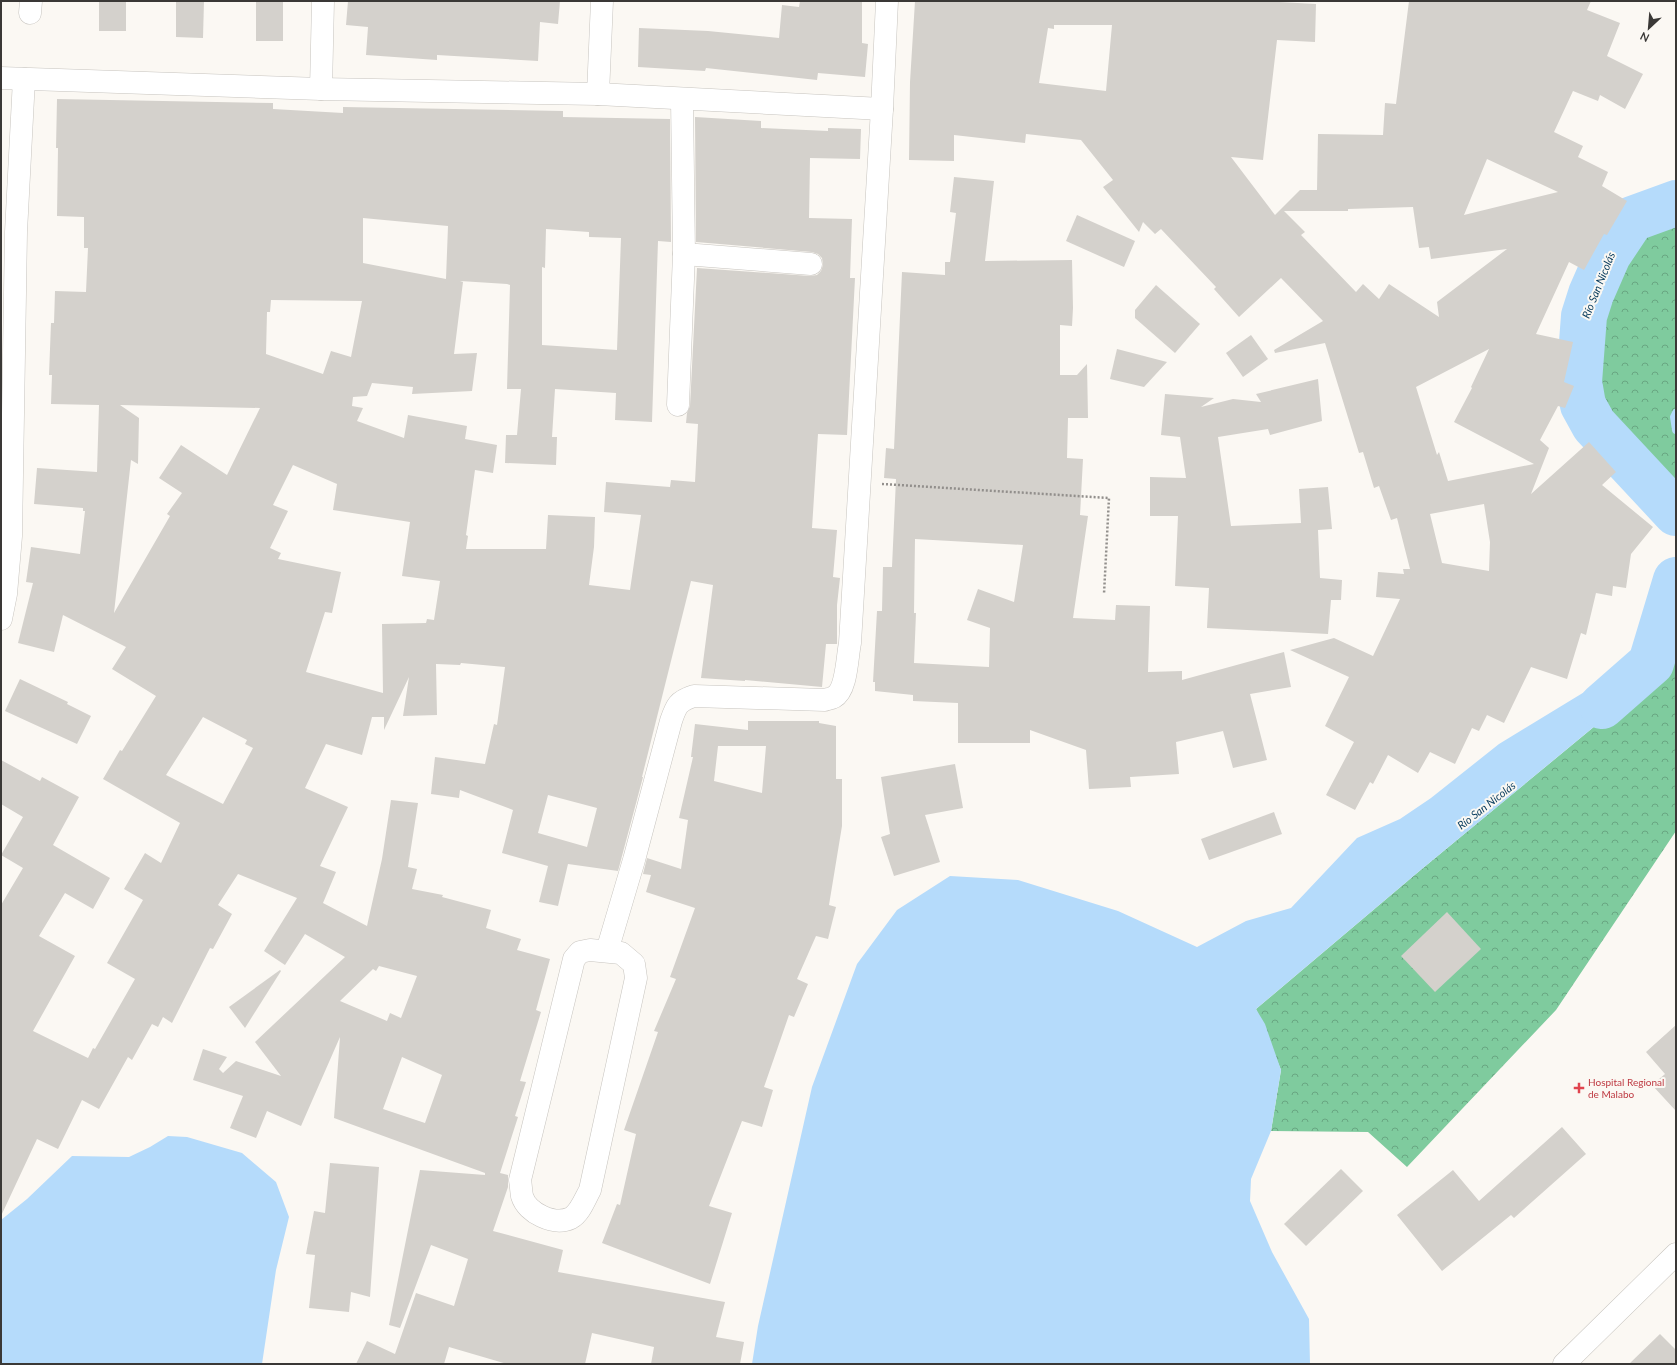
<svg xmlns="http://www.w3.org/2000/svg" width="1677" height="1365" viewBox="0 0 1677 1365" font-family="Lato,sans-serif">
  <style>
    .forest { fill: url(#forest-crowns) }
    .water { fill: #b5dbfb }
    .lines { fill: none; stroke-linecap: round; stroke-linejoin: round }
    .stream { stroke: #b5dbfb; stroke-width: 8 }
    .river { stroke: #b5dbfb; stroke-width: 46 }
    .building { fill: #d4d1cc; fill-rule: evenodd }
    .minor-casing { stroke: #c7c4bf; stroke-width: 23 }
    .path { stroke: #928f8c; stroke-width: 2.5; stroke-dasharray: 2 2; stroke-linecap: butt }
    .minor { stroke: #fff; stroke-width: 22 }
    .health-dot { fill: #e0444e; stroke: #fbf8f3; stroke-width: 1.5 }
    .labels { text-anchor: middle; dominant-baseline: central; stroke-width: 4; stroke-linejoin: round; paint-order: stroke }
    .health-label { font-size: 10px; fill: #be3a42; stroke: #fbf8f3; text-anchor: start }
    .water-label { font-size: 11px; font-style: italic; fill: #063a5c; stroke: #fbf8f3 }
  </style>
  <defs>
    <pattern id="forest-crowns" width="20" height="18" patternUnits="userSpaceOnUse"><rect width="20" height="18" fill="#7fcb9e"/><path d="M2 6a3 3 0 1 1 6 0M12 15a3 3 0 1 1 6 0" fill="none" stroke="#69a682"/></pattern>
  </defs>
  <rect width="100%" height="100%" fill="#fbf8f3"/>
  <g class="forest">
    <polygon points="1676,205 1676,525 1608,450 1567,397 1577,321 1607,254 1641,214"/>
    <polygon points="1676,565 1676,831 1556,1010 1407,1167 1368,1132 1271,1131 1281,1070 1256,1009 1417,873 1653,678 1646,649 1651,647 1667,590"/>
  </g>
  <g class="water">
    <polygon points="1646,649 1653,678 1417,873 1256,1009 1265,1024 1281,1070 1271,1131 1251,1179 1250,1201 1272,1252 1309,1319 1310,1364 752,1364 758,1326 812,1087 857,964 897,910 950,876 1018,880 1118,911 1197,947 1246,921 1291,908 1357,838 1400,819 1431,798 1499,744 1632,663"/>
    <polygon points="168,1136 187,1137 242,1153 276,1182 289,1217 276,1270 262,1364 1,1364 1,1220 27,1199 72,1156 129,1157 150,1147"/>
  </g>
  <g class="lines">
    <polyline class="stream" points="1676,413 1674,417 1676,430"/>
    <g class="river">
      <polyline points="1676,203 1632,219 1608,255 1591,294 1584,316 1579,382 1583,405 1594,425 1676,513"/>
      <polyline points="1602,706 1651,663 1676,580"/>
    </g>
  </g>
  <g class="building">
    <rect x="99" y="1" width="27" height="30"/>
    <polygon points="176,1 204,1 203,38 176,37"/>
    <rect x="256" y="1" width="27" height="40"/>
    <polygon points="348,1 560,1 558,24 540,22 538,61 437,55 437,60 366,55 368,27 346,25"/>
    <polygon points="800,1 862,1 862,43 868,44 865,77 818,73 817,80 706,68 705,71 638,67 639,28 708,31 779,38 782,5 799,7"/>
    <path d="M 915,1 L 1258,1 L 1316,4 L 1315,42 L 1277,40 L 1263,160 L 1231,157 L 1275,215 L 1300,190 L 1317,190 L 1318,134 L 1383,135 L 1385,103 L 1396,104 L 1409,1 L 1591,1 L 1587,10 L 1620,23 L 1607,56 L 1643,74 L 1625,109 L 1600,95 L 1598,101 L 1573,91 L 1554,132 L 1583,146 L 1578,157 L 1608,172 L 1602,186 L 1627,201 L 1607,235 L 1604,234 L 1584,270 L 1569,262 L 1536,334 L 1573,342 L 1564,382 L 1574,386 L 1565,408 L 1558,406 L 1540,440 L 1549,448 L 1531,494 L 1589,442 L 1616,472 L 1602,485 L 1653,527 L 1631,554 L 1626,588 L 1613,586 L 1612,596 L 1596,593 L 1586,635 L 1581,633 L 1567,679 L 1531,667 L 1504,723 L 1487,715 L 1479,731 L 1472,728 L 1455,764 L 1430,752 L 1418,773 L 1388,755 L 1373,784 L 1370,782 L 1355,810 L 1326,795 L 1354,742 L 1325,726 L 1349,677 L 1290,650 L 1334,638 L 1373,656 L 1400,599 L 1376,597 L 1378,572 L 1404,574 L 1403,569 L 1410,569 L 1397,518 L 1391,520 L 1379,486 L 1374,488 L 1363,452 L 1359,453 L 1325,343 L 1275,353 L 1274,350 L 1323,321 L 1281,278 L 1239,317 L 1214,289 L 1216,287 L 1161,229 L 1155,234 L 1143,222 L 1139,232 L 1103,187 L 1113,180 L 1081,140 L 1026,134 L 1025,143 L 954,135 L 954,161 L 909,160 L 910,82 ZM 1054,25 L 1112,25 L 1106,91 L 1039,83 L 1048,28 L 1054,29 ZM 1487,159 L 1558,192 L 1464,215 ZM 1413,207 L 1419,248 L 1429,247 L 1431,259 L 1507,249 L 1437,302 L 1439,317 L 1389,284 L 1379,299 L 1363,284 L 1356,292 L 1301,235 L 1305,232 L 1284,211 L 1348,211 L 1348,209 ZM 1489,349 L 1471,387 L 1472,388 L 1454,422 L 1534,464 L 1448,481 L 1439,452 L 1437,455 L 1416,387 ZM 1484,504 L 1490,542 L 1489,571 L 1442,563 L 1430,514 Z"/>
    <path d="M 57,99 L 273,103 L 273,109 L 343,113 L 343,107 L 563,111 L 563,117 L 670,119 L 671,242 L 658,241 L 652,422 L 615,420 L 616,393 L 555,389 L 552,437 L 557,437 L 556,465 L 505,463 L 506,435 L 517,435 L 521,389 L 507,389 L 510,285 L 507,284 L 460,281 L 463,282 L 454,354 L 477,353 L 472,391 L 412,394 L 413,387 L 372,383 L 367,396 L 353,397 L 352,406 L 363,408 L 357,421 L 404,438 L 408,415 L 467,426 L 465,439 L 497,445 L 493,473 L 475,470 L 466,535 L 468,536 L 466,549 L 546,549 L 548,515 L 595,517 L 594,547 L 589,585 L 630,590 L 641,515 L 604,512 L 606,482 L 670,487 L 671,480 L 695,482 L 698,424 L 686,423 L 687,413 L 690,406 L 697,268 L 810,276 L 817,275 L 821,271 L 823,265 L 822,258 L 818,254 L 812,252 L 696,242 L 695,117 L 761,121 L 761,128 L 828,131 L 828,128 L 861,129 L 860,159 L 810,158 L 809,218 L 852,219 L 850,278 L 855,278 L 847,435 L 818,434 L 812,528 L 837,530 L 833,577 L 840,578 L 837,605 L 837,644 L 826,644 L 822,687 L 745,680 L 745,681 L 701,678 L 713,585 L 691,581 L 642,777 L 643,777 L 618,871 L 568,864 L 558,906 L 539,902 L 548,866 L 502,853 L 513,810 L 460,790 L 459,798 L 431,794 L 435,757 L 485,764 L 494,724 L 497,725 L 505,667 L 461,663 L 460,665 L 436,664 L 437,715 L 403,716 L 409,677 L 384,730 L 384,717 L 372,717 L 362,755 L 326,744 L 305,788 L 348,807 L 320,866 L 336,872 L 323,903 L 367,926 L 382,859 L 391,800 L 418,803 L 408,867 L 417,869 L 412,889 L 443,895 L 442,897 L 491,910 L 486,928 L 521,939 L 517,950 L 550,959 L 536,1010 L 541,1012 L 520,1081 L 526,1082 L 515,1116 L 518,1117 L 500,1173 L 508,1175 L 508,1187 L 493,1231 L 563,1250 L 558,1272 L 725,1302 L 716,1337 L 744,1342 L 740,1364 L 651,1364 L 654,1347 L 592,1333 L 585,1364 L 507,1364 L 449,1347 L 444,1364 L 356,1364 L 367,1341 L 395,1354 L 416,1293 L 454,1306 L 468,1259 L 431,1245 L 400,1328 L 389,1325 L 420,1170 L 485,1175 L 485,1173 L 334,1118 L 340,1037 L 301,1126 L 267,1111 L 256,1138 L 230,1128 L 243,1096 L 193,1080 L 203,1049 L 227,1057 L 219,1069 L 223,1073 L 236,1061 L 281,1076 L 255,1042 L 345,957 L 305,934 L 285,965 L 264,951 L 297,898 L 238,874 L 218,905 L 232,914 L 213,949 L 210,948 L 172,1023 L 163,1017 L 158,1027 L 152,1024 L 132,1060 L 128,1057 L 99,1109 L 82,1100 L 58,1149 L 37,1139 L 1,1216 L 1,905 L 23,868 L 1,855 L 23,817 L 1,804 L 1,760 L 40,781 L 42,777 L 79,797 L 53,845 L 110,878 L 93,909 L 65,893 L 39,936 L 75,956 L 33,1031 L 88,1058 L 93,1048 L 95,1049 L 135,979 L 107,963 L 143,900 L 124,889 L 145,853 L 161,863 L 180,823 L 103,779 L 120,750 L 122,751 L 156,696 L 112,669 L 126,647 L 63,615 L 54,652 L 18,643 L 33,583 L 26,582 L 31,547 L 80,554 L 85,511 L 83,511 L 83,508 L 34,504 L 37,468 L 97,472 L 99,405 L 51,404 L 52,375 L 49,375 L 51,323 L 54,323 L 55,291 L 86,292 L 88,248 L 84,248 L 84,217 L 57,216 L 58,148 L 56,148 ZM 363,218 L 448,226 L 446,279 L 363,263 ZM 546,229 L 589,232 L 589,237 L 621,238 L 617,350 L 542,345 L 542,267 L 545,268 ZM 271,300 L 362,301 L 351,357 L 331,351 L 323,374 L 266,354 L 267,312 L 270,312 ZM 120,405 L 260,408 L 227,475 L 181,445 L 159,478 L 182,493 L 167,514 L 170,516 L 114,613 L 131,460 L 138,464 L 139,418 ZM 293,465 L 337,484 L 333,510 L 410,522 L 402,576 L 440,581 L 434,620 L 427,619 L 426,623 L 382,624 L 383,693 L 306,672 L 325,612 L 332,613 L 341,572 L 278,559 L 281,553 L 270,548 L 288,511 L 273,505 ZM 203,717 L 247,740 L 245,744 L 253,748 L 223,804 L 166,775 ZM 548,795 L 597,808 L 587,847 L 538,833 ZM 379,966 L 417,976 L 401,1018 L 390,1013 L 387,1021 L 340,1001 L 373,969 L 376,971 ZM 402,1057 L 442,1075 L 425,1123 L 383,1109 Z"/>
    <path d="M 954,177 L 994,181 L 985,261 L 1072,260 L 1073,308 L 1072,326 L 1060,325 L 1060,375 L 1077,375 L 1087,364 L 1088,418 L 1068,418 L 1067,458 L 1083,459 L 1080,515 L 1088,516 L 1073,618 L 1115,620 L 1116,605 L 1150,606 L 1148,672 L 1182,671 L 1182,680 L 1284,652 L 1291,687 L 1250,694 L 1267,760 L 1233,768 L 1223,731 L 1176,742 L 1179,774 L 1130,777 L 1131,787 L 1089,789 L 1086,750 L 1030,730 L 1030,743 L 958,743 L 958,703 L 913,701 L 913,695 L 875,691 L 875,682 L 873,682 L 877,611 L 882,611 L 883,567 L 892,567 L 896,479 L 884,478 L 886,448 L 894,449 L 902,272 L 945,275 L 945,262 L 950,262 L 956,213 L 950,212 ZM 915,539 L 1023,545 L 1014,602 L 978,589 L 967,620 L 990,628 L 989,667 L 914,663 L 916,613 L 914,613 Z"/>
    <polygon points="1077,215 1135,241 1124,267 1066,241"/>
    <polygon points="1156,285 1200,324 1175,353 1135,318 1135,310"/>
    <polygon points="1251,335 1268,359 1243,377 1226,353"/>
    <polygon points="1117,349 1167,362 1144,387 1110,379"/>
    <polygon points="1318,379 1322,421 1270,435 1268,429 1218,437 1231,526 1301,523 1299,489 1328,487 1332,529 1318,530 1320,578 1342,580 1341,600 1331,600 1328,634 1207,628 1209,588 1175,586 1178,516 1150,516 1150,477 1186,478 1180,437 1161,435 1165,394 1214,398 1201,407 1233,399 1261,402 1256,394"/>
    <polygon points="20,679 68,702 67,704 91,716 77,744 5,711"/>
    <path d="M 748,721 L 819,721 L 819,723 L 836,726 L 836,779 L 842,779 L 842,826 L 829,905 L 836,907 L 828,939 L 816,936 L 797,979 L 808,984 L 794,1017 L 789,1015 L 764,1087 L 773,1090 L 762,1127 L 742,1121 L 709,1206 L 732,1213 L 710,1284 L 602,1243 L 617,1204 L 620,1205 L 636,1134 L 624,1130 L 658,1032 L 654,1031 L 676,979 L 670,977 L 695,908 L 646,892 L 651,875 L 643,874 L 647,858 L 681,869 L 688,820 L 679,818 L 693,757 L 691,757 L 695,724 L 748,730 ZM 718,746 L 766,746 L 762,793 L 714,781 Z"/>
    <polygon points="955,764 963,808 925,815 940,862 894,876 881,837 890,834 881,777"/>
    <polygon points="1274,812 1282,834 1209,860 1201,839"/>
    <polygon points="1447,912 1481,949 1435,992 1401,956"/>
    <polygon points="280,970 281,971 245,1028 229,1007"/>
    <polygon points="1676,1025 1676,1111 1652,1085 1665,1074 1646,1052"/>
    <polygon points="1562,1127 1586,1154 1514,1218 1511,1215 1442,1271 1397,1215 1453,1170 1479,1201"/>
    <polygon points="330,1163 379,1167 370,1297 351,1292 349,1312 309,1308 315,1255 306,1254 314,1211 325,1213"/>
    <polygon points="1341,1169 1363,1191 1306,1246 1284,1224"/>
    <polygon points="1660,1334 1676,1350 1676,1364 1629,1364"/>
  </g>
  <g class="lines">
    <g class="minor-casing">
      <g id="minor">
        <polyline points="30,13 31,1"/>
        <polyline points="1,78 321,89 598,94 882,109"/>
        <polyline points="321,89 323,1"/>
        <polyline points="598,94 602,1"/>
        <polyline points="684,254 811,264"/>
        <polyline points="678,405 684,254 682,99"/>
        <polyline points="1,619 6,594 11,536 16,232 24,79"/>
        <path d="M 590,950 L 621,953 L 634,964 L 636,978 L 590,1190 C 585,1199 580,1213 571,1218 C 554,1226 527,1213 522,1196 C 521,1191 521,1185 520,1180 L 574,959 L 580,952 Z"/>
        <path d="M 607,951 L 634,860 L 671,721 C 676,706 678,701 694,696 L 825,700 C 827,699 831,699 834,697 C 847,690 847,657 850,643 L 882,109 L 887,1"/>
        <polyline points="1564,1364 1676,1254"/>
      </g>
    </g>
    <polyline class="path" points="882,484 1109,498 1104,594"/>
    <use href="#minor" class="minor"/>
  </g>
  <path class="health-dot" d="M1577 1082h4v4h4v4h-4v4h-4v-4h-4v-4h4z"/>
  <g class="labels">
    <g class="health-label">
      <text x="1588" y="1082">Hospital Regional<tspan x="1588" dy="12">de Malabo</tspan></text>
    </g>
    <g class="water-label">
      <text transform="translate(1598 285) rotate(-68)">Río San Nicolás</text>
      <text transform="translate(1486 805) rotate(-38)">Río San Nicolás</text>
    </g>
  </g>
  <rect width="1677" height="1365" fill="none" stroke="#3a3836" stroke-width="4"/>
  <g transform="translate(1649 28) rotate(206)" stroke="#fbf8f3" stroke-width="3" paint-order="stroke">
  <path d="M0-3L7 15L0 10L-7 15Z" fill="#3a3836"/>
  <text y="-6" font-size="11" font-weight="bold" text-anchor="middle" fill="#3a3836">N</text>
  </g>
</svg>
